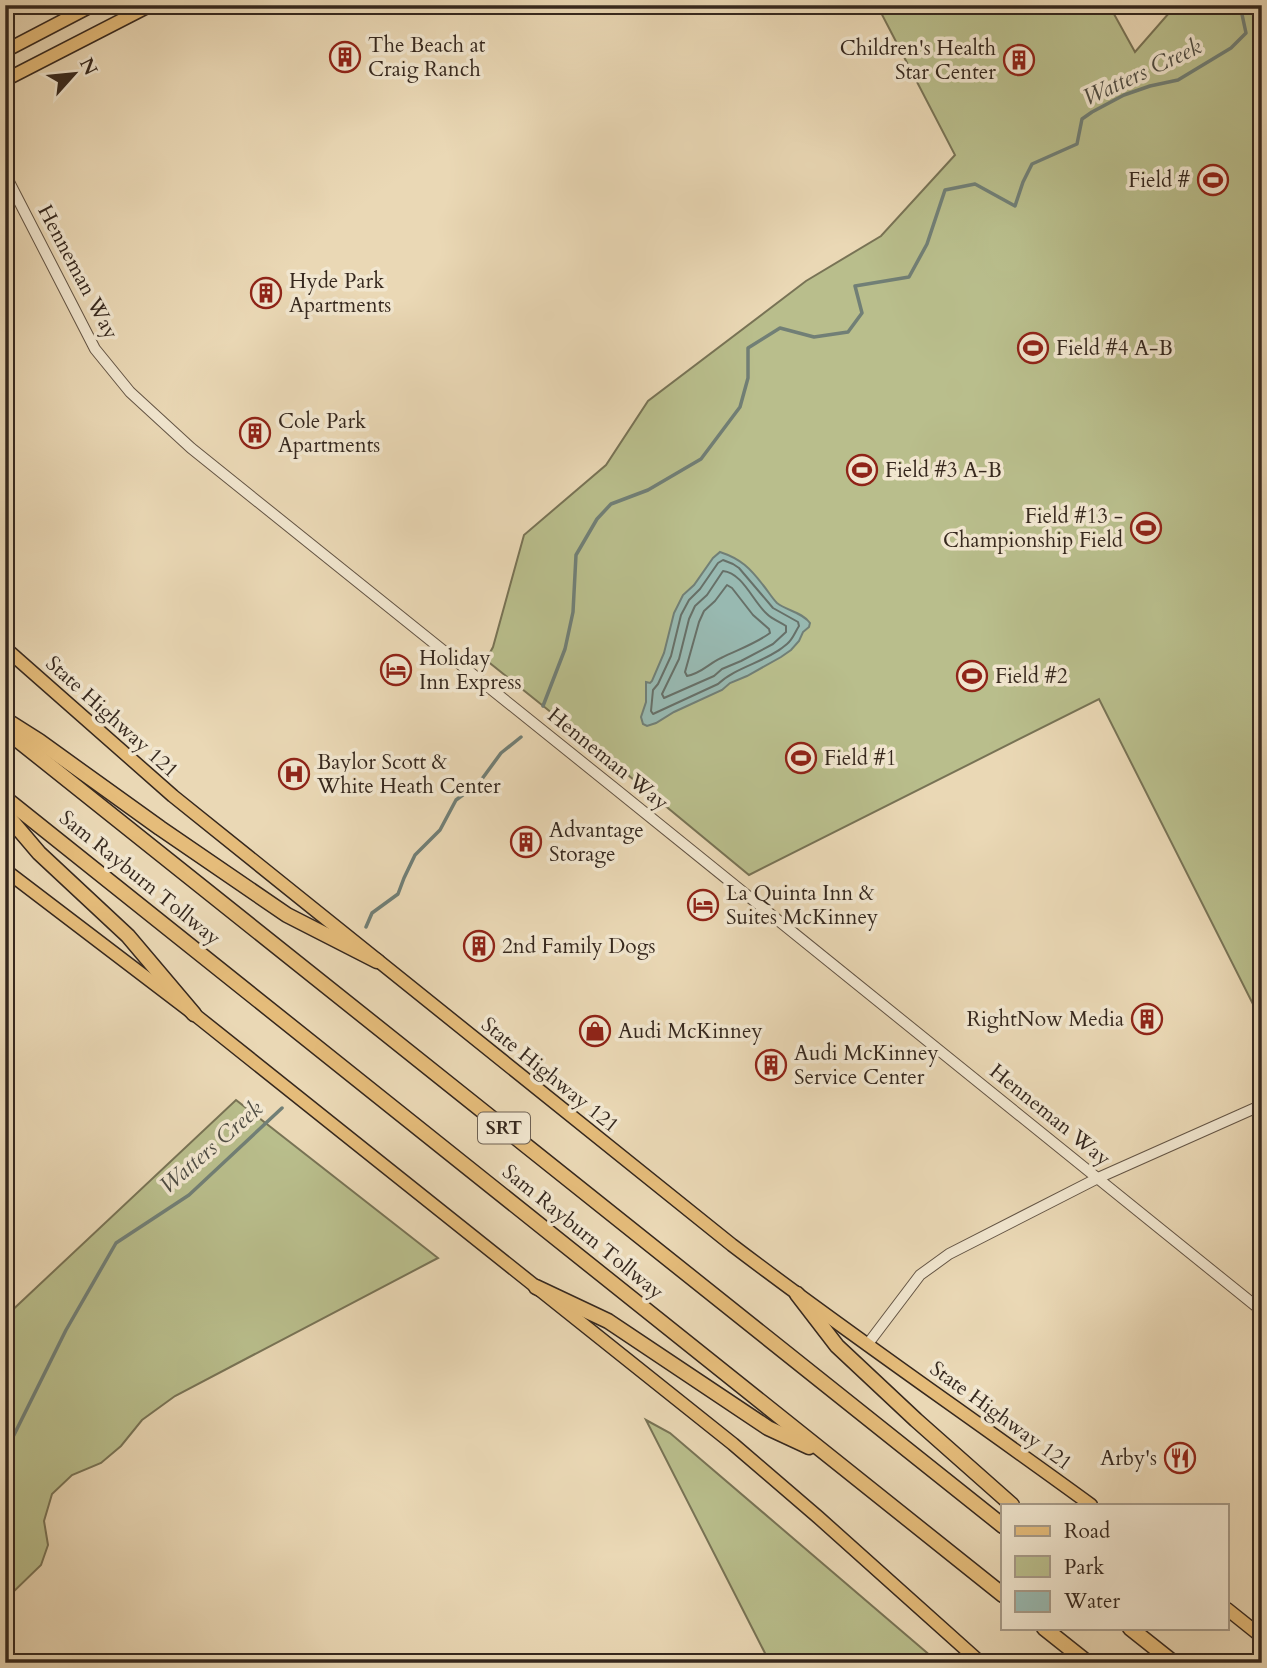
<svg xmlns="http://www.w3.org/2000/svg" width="1267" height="1668" viewBox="0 0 1267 1668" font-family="Cardo,serif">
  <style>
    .green { fill: #b9be8c; stroke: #787355; stroke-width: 2 }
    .water { fill: #98b9b1; stroke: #717f76; stroke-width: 2 }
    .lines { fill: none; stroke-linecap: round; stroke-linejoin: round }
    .shore { stroke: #677068; stroke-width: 2 }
    .stream { stroke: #717f76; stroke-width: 3.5 }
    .minor-casing { stroke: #635444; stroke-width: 12 }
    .major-casing { stroke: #36281e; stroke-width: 15 }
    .highway-casing { stroke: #36281e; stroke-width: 17 }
    .minor { stroke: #f1e6cf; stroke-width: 10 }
    .major { stroke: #e5bc7a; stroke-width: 12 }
    .highway { stroke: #e5bc7a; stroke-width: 14 }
    .labels { text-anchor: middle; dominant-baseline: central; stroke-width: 7; stroke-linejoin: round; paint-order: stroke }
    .shield { fill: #f1e6cf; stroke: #6e6153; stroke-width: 2 }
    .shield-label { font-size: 19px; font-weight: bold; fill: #36281e }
    .poi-label { font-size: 21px; fill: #36281e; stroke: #f1e6cf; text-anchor: start }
    .street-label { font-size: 21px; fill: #36281e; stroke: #f1e6cf }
    .water-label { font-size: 23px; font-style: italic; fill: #4e4c43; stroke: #f1e6cf }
  </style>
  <rect width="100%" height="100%" fill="#ead8b5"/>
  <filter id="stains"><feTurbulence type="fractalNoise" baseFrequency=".00286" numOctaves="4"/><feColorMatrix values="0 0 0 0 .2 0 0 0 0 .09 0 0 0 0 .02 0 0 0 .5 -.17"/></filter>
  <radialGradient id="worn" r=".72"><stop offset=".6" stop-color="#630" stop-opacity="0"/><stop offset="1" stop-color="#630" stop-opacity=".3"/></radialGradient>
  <g class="green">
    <polygon points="877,5 1109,5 1135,52 1176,5 1262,5 1262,1022 1099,699 749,875 588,742 486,660 493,647 524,535 606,465 648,401 806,281 881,236 955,155"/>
    <polygon points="236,1100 438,1258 175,1396 142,1420 121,1446 101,1463 72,1475 52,1494 44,1521 48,1545 41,1565 5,1600 5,1317"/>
    <polygon points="646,1420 670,1433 939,1663 770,1663"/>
  </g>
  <path class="water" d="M 720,552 C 741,559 750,568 763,585 C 768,591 772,598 777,603 C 787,611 802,612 810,623 L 809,627 L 803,632 L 799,641 L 791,650 L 781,657 L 747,676 L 730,683 L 722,690 L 674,712 L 656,723 L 647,726 L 643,724 L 641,717 L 646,702 L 646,682 L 650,683 L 652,681 L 664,653 L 674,613 L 683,595 L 694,585 L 713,558 Z"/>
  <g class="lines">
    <g class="shore">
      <path d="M 723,560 L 733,564 L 739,568 L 773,608 L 798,622 L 799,626 C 795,632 793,639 787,644 C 767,662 737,666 718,684 L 653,714 L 651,711 L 653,690 L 658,684 L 671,656 L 681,615 L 689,600 L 700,589 L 718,563 Z"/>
      <path d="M 723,571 C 743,573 753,602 767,614 C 772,619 780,622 786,626 L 786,632 L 773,644 L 741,661 L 722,669 L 714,676 L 664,698 L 662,694 L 679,659 L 689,619 L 695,606 L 707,595 Z"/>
      <path d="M 727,585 L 732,588 L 753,615 L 769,629 L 770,633 C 755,644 737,650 721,658 C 708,664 702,673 687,676 L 685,672 L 699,622 L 704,611 L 715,601 Z"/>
    </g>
    <g class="stream">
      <polyline points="543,706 565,649 573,612 576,555 597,519 611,504 648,490 701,459 740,407 748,378 748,348 780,328 814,337 848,332 862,313 855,286 909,277 927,244 945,190 975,184 1015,206 1023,182 1032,164 1077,144 1082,119 1092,112 1124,95 1150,86 1178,80 1231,48 1246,33 1240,5"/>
      <polyline points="366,927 372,913 398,894 404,878 415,855 440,830 456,800 479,783 501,753 521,737"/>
      <polyline points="5,1453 66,1330 116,1243 189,1195 282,1108"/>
    </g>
    <g class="minor-casing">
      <g id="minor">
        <polyline points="5,174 95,349 130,392 191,448 613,787 1262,1311"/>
        <polyline points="867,1345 920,1275 949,1254 1098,1178 1262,1105"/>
      </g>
    </g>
    <g class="major-casing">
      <g id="major">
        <polyline points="5,51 93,5"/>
        <polyline points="5,80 151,5"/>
        <path d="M 5,648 L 173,796 L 732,1245 C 850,1335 972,1418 1091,1505"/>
        <polyline points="5,870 194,1014 733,1444 818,1517 981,1663"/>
        <polyline points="1227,1609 1262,1637"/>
      </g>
    </g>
    <g class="highway-casing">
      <g id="highway">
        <polyline points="9,722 39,741 160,828 287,915 377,961"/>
        <polyline points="5,730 1003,1526"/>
        <polyline points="5,798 1003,1595"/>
        <polyline points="5,813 39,853 128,936 194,1014"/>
        <polyline points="536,1287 608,1321 768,1428 809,1447"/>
        <polyline points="797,1294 837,1346 916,1420 1012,1505"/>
        <polyline points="1044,1628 1088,1663"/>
        <polyline points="1130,1628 1174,1663"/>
      </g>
    </g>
    <use href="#minor" class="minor"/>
    <use href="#major" class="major"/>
    <use href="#highway" class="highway"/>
  </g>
  <defs>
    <g id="building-ring" transform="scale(1.575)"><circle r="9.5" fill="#f1e6cf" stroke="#8f2418" stroke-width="1.5"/><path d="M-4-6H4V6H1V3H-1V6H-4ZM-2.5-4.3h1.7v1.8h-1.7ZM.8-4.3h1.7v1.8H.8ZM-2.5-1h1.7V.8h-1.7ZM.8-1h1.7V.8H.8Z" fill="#8f2418"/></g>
    <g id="stadium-ring" transform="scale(1.575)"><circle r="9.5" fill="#f1e6cf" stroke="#8f2418" stroke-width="1.5"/><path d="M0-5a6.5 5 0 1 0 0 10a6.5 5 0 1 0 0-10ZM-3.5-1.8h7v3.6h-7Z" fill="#8f2418"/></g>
    <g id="hotel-ring" transform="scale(1.575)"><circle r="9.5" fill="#f1e6cf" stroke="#8f2418" stroke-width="1.5"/><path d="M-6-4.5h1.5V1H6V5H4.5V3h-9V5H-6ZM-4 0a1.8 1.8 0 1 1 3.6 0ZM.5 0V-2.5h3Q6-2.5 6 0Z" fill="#8f2418"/></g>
    <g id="hospital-ring" transform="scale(1.575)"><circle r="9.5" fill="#f1e6cf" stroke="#8f2418" stroke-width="1.5"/><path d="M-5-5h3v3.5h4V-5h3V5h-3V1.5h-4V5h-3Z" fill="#8f2418"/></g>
    <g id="shop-ring" transform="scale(1.575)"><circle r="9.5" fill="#f1e6cf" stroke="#8f2418" stroke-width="1.5"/><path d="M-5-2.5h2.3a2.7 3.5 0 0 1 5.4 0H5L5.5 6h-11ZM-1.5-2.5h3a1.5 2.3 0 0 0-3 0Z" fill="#8f2418"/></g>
    <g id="restaurant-ring" transform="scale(1.575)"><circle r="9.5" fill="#f1e6cf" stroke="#8f2418" stroke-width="1.5"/><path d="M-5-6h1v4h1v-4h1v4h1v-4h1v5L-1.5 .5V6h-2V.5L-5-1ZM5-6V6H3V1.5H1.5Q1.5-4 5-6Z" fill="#8f2418"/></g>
  </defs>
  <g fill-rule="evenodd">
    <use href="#building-ring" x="345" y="57"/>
    <use href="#building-ring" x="1019" y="60"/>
    <use href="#stadium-ring" x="1213" y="180"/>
    <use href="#building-ring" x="266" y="293"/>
    <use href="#stadium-ring" x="1033" y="348"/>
    <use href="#building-ring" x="255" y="433"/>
    <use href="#stadium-ring" x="862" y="470"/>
    <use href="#stadium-ring" x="1146" y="528"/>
    <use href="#hotel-ring" x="396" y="670"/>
    <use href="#stadium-ring" x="972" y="676"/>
    <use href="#stadium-ring" x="801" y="758"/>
    <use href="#hospital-ring" x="294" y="774"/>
    <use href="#building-ring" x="526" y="842"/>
    <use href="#hotel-ring" x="703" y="905"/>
    <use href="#building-ring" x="479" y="946"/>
    <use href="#building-ring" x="1147" y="1019"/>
    <use href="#shop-ring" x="595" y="1031"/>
    <use href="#building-ring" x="771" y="1065"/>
    <use href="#restaurant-ring" x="1180" y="1458"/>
  </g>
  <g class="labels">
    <rect class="shield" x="478" y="1112.5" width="52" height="31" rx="5"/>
    <g class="shield-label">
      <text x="504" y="1128">SRT</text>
    </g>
    <g class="poi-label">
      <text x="368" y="45">The Beach at<tspan x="368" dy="24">Craig Ranch</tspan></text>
      <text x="996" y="48" text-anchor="end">Children's Health<tspan x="996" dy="24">Star Center</tspan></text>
      <text x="1190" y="180" text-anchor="end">Field #</text>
      <text x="289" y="281">Hyde Park<tspan x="289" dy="24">Apartments</tspan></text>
      <text x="1056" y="348">Field #4 A-B</text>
      <text x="278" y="421">Cole Park<tspan x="278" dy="24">Apartments</tspan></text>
      <text x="885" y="470">Field #3 A-B</text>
      <text x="1123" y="516" text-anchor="end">Field #13 -<tspan x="1123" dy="24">Championship Field</tspan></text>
      <text x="419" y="658">Holiday<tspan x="419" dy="24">Inn Express</tspan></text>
      <text x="995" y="676">Field #2</text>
      <text x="824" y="758">Field #1</text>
      <text x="317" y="762">Baylor Scott &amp;<tspan x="317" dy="24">White Heath Center</tspan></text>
      <text x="549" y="830">Advantage<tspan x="549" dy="24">Storage</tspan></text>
      <text x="726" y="893">La Quinta Inn &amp;<tspan x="726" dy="24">Suites McKinney</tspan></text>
      <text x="502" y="946">2nd Family Dogs</text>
      <text x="1124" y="1019" text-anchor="end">RightNow Media</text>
      <text x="618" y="1031">Audi McKinney</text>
      <text x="794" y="1053">Audi McKinney<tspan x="794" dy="24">Service Center</tspan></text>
      <text x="1157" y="1458" text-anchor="end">Arby's</text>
    </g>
    <g class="street-label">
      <text transform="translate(78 272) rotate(62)">Henneman Way</text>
      <text transform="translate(112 717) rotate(42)">State Highway 121</text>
      <text transform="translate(608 759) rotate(39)">Henneman Way</text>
      <text transform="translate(140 878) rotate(39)">Sam Rayburn Tollway</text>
      <text transform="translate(550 1075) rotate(39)">State Highway 121</text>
      <text transform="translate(1050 1115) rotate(39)">Henneman Way</text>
      <text transform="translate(583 1232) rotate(39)">Sam Rayburn Tollway</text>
      <text transform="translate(1001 1416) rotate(36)">State Highway 121</text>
    </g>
    <g class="water-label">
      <text transform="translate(1142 72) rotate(-25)">Watters Creek</text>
      <text transform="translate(211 1147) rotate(-41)">Watters Creek</text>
    </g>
  </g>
  <rect width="1267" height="1668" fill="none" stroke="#ead8b5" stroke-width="28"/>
  <rect x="7" y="7" width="1253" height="1654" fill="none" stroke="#36281e" stroke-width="3.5"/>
  <rect x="14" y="14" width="1239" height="1640" fill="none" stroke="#36281e" stroke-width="2"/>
  <rect x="1001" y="1504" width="228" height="126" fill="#f1e6cf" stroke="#a69a88" stroke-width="2"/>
  <rect x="1015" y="1526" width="35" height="10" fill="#e5bc7a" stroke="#a69a88" stroke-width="2"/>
  <text x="1064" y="1538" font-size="21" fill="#36281e">Road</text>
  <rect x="1015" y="1556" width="35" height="21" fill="#b9be8c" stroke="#a69a88" stroke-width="2"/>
  <text x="1064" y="1574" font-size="21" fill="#36281e">Park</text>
  <rect x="1015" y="1591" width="35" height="21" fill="#98b9b1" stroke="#a69a88" stroke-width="2"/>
  <text x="1064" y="1608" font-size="21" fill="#36281e">Water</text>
  <g transform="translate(74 74) rotate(63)" stroke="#f1e6cf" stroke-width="5" paint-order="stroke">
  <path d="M0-5L12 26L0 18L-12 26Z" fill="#36281e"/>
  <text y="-10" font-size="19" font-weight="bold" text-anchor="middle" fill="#36281e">N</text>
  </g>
  <rect width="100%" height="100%" filter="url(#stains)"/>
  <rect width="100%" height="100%" fill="url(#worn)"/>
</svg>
